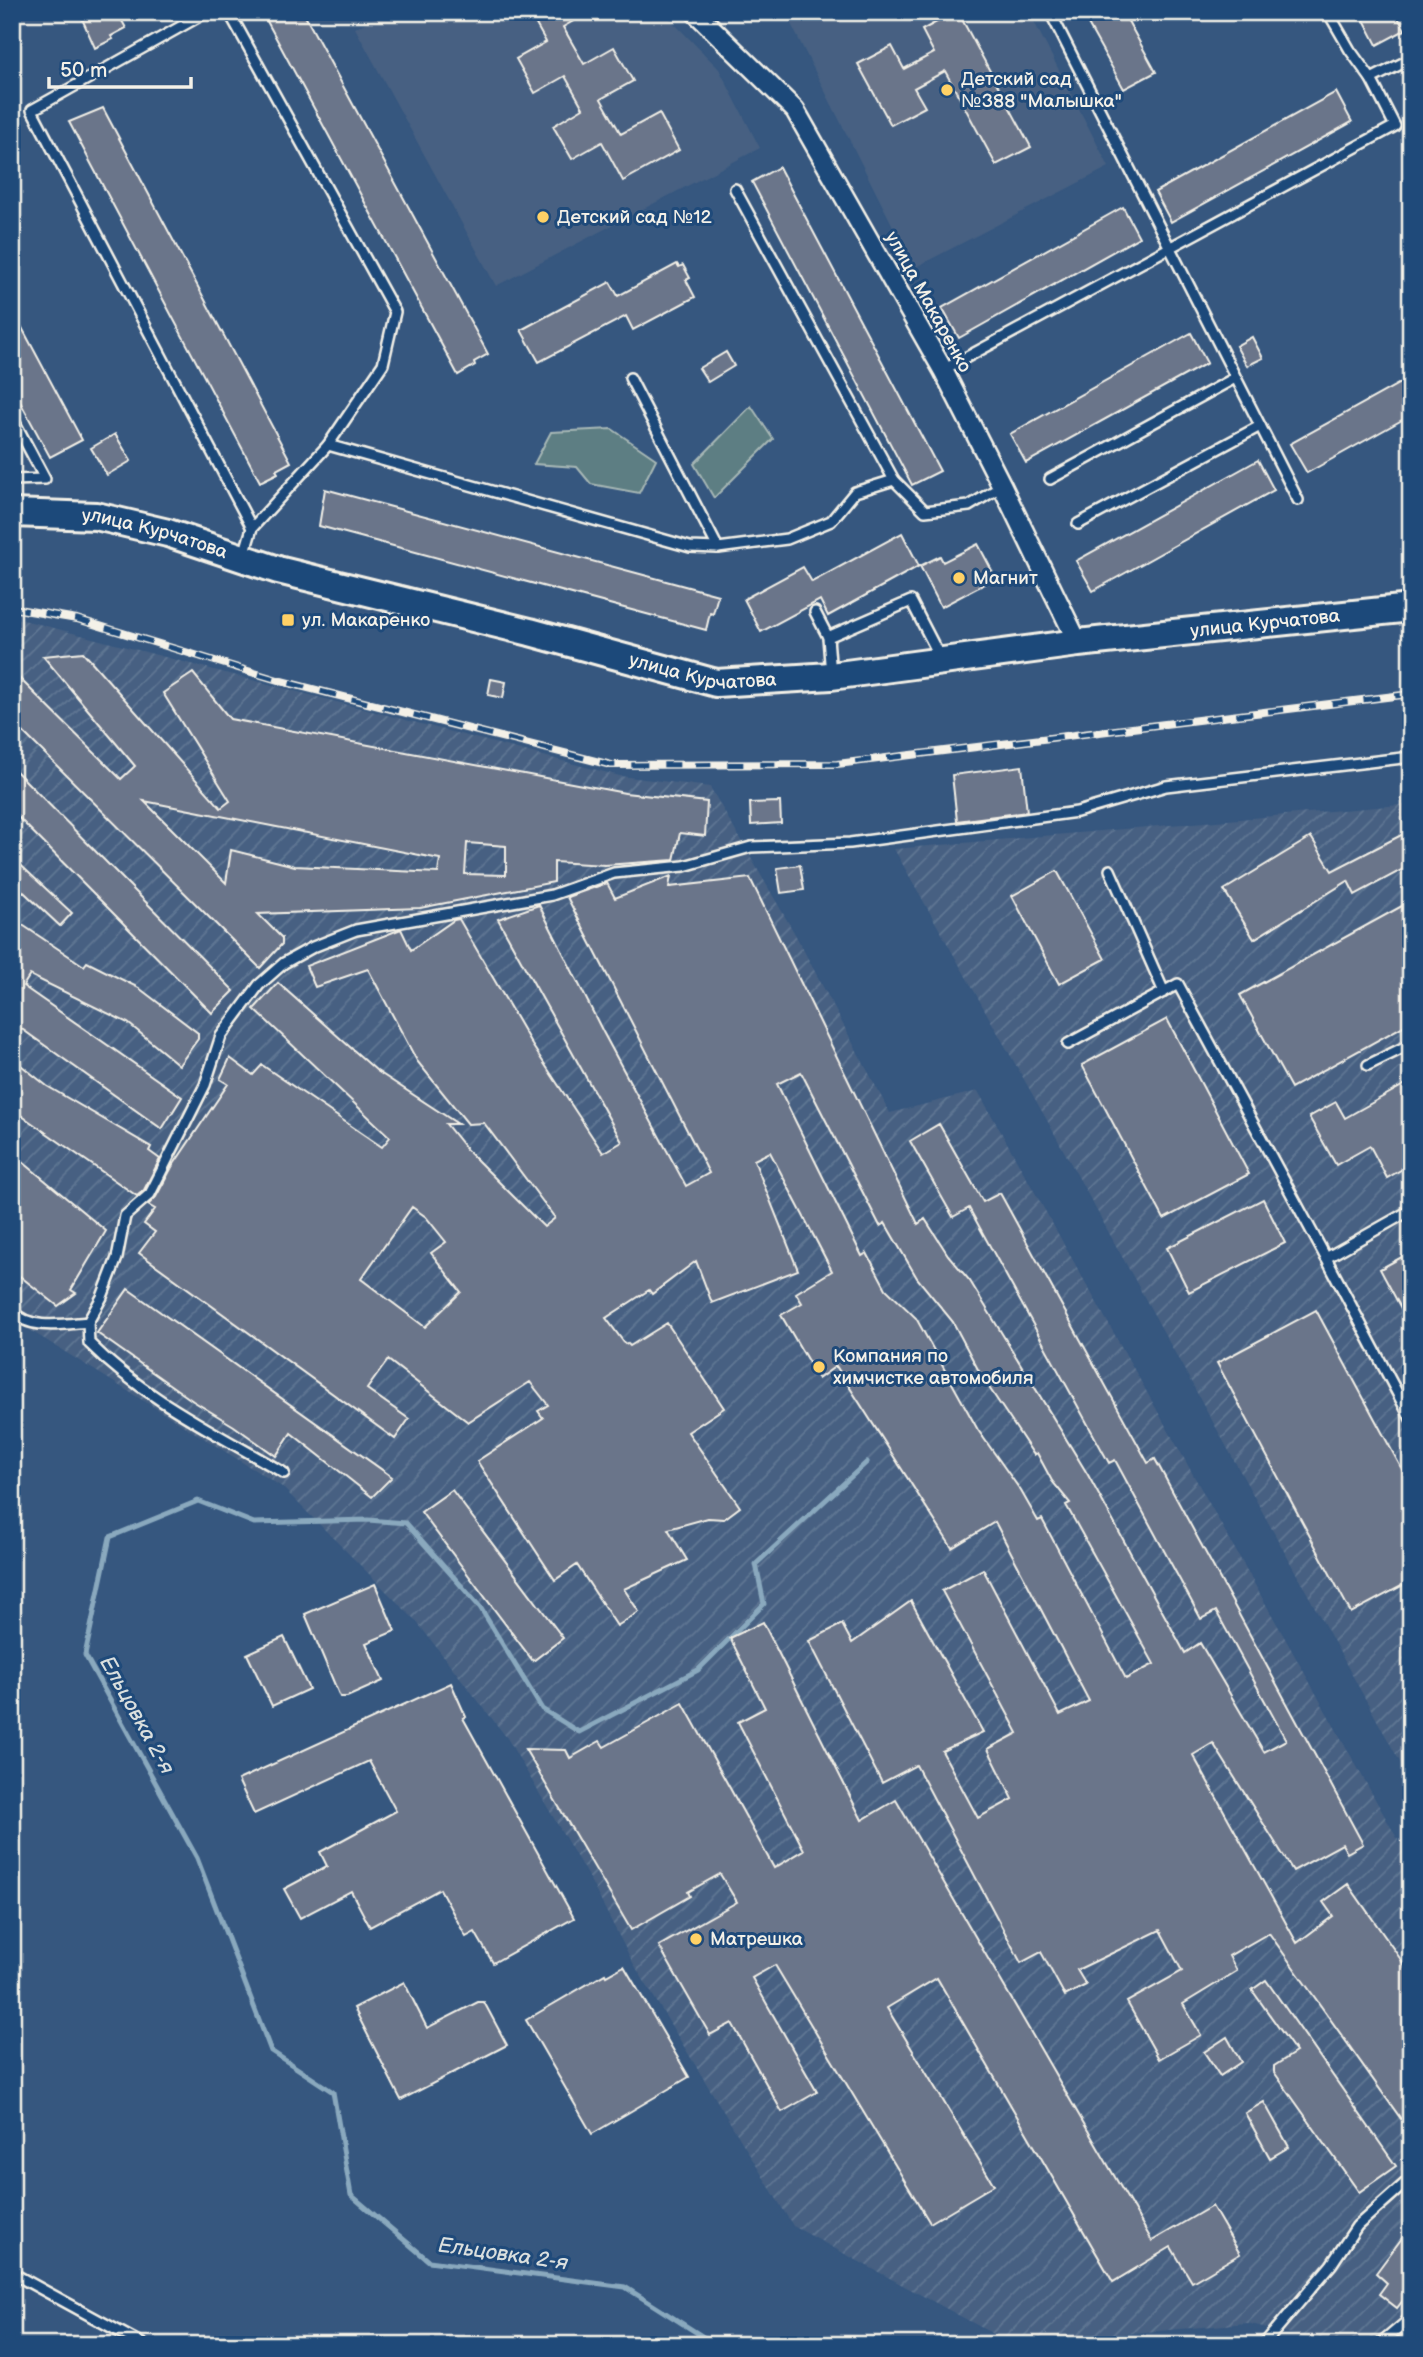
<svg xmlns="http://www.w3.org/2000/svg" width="1423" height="2357" viewBox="0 0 1423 2357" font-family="'Balsamiq Sans',sans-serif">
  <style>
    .built { fill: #466082 }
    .industrial { fill: url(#industrial-furrows) }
    .green { fill: #5d7e83; stroke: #a8b8b6; stroke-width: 2 }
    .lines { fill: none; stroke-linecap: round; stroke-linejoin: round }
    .stream { stroke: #8aa9be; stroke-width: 5 }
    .building { fill: #6b748a; stroke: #f4f1e8; stroke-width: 2; fill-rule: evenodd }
    .lane-casing { stroke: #f4f1e8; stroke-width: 14 }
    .street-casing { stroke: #f4f1e8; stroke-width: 23 }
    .secondary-casing { stroke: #f4f1e8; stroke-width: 32 }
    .lane { stroke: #1f4a7a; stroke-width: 9 }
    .street { stroke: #1f4a7a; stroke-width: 18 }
    .secondary { stroke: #1f4a7a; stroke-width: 26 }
    .rail-casing { stroke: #f4f1e8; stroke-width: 8 }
    .rail { stroke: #1f4a7a; stroke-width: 5; stroke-dasharray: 16; stroke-linecap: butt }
    .poi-dot { fill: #ffd166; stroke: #1f4a7a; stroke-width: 2.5 }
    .labels { text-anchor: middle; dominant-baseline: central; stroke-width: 6; stroke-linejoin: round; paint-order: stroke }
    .poi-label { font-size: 19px; fill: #f4f1e8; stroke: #1f4a7a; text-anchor: start }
    .street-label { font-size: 19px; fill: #f4f1e8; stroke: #1f4a7a }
    .water-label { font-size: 21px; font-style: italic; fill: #dadfde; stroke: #1f4a7a }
  </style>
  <defs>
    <pattern id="industrial-furrows" width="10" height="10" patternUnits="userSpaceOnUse" patternTransform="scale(1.75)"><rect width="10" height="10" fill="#466082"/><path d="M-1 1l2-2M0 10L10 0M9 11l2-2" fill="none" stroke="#617794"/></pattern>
  </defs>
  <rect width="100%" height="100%" fill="#36577f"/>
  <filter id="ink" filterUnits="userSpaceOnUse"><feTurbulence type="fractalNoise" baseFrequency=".0143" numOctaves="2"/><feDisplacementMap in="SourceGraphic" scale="14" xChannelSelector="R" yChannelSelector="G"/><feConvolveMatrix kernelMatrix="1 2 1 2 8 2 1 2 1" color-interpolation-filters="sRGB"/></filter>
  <g filter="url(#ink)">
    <g class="built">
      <polygon points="387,12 663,12 719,69 760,148 496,286 355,28"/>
      <polygon points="785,12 1029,12 1109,167 914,268"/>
    </g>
    <g class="industrial">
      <polygon points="12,617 620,776 710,787 795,934 890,1113 978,1091 1411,1863 1411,2345 1324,2345 1320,2341 1247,2323 1012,2344 793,2226 632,1961 590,1880 507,1738 416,1621 282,1487 12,1319"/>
      <polygon points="1411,804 1411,1782 1048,1122 894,849"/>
    </g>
    <g class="green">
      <polygon points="751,406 773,439 714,498 694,464"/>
      <polygon points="612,429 656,459 639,493 591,484 577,467 534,464 551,432"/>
    </g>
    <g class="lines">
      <polyline class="stream" points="716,2345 625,2287 429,2261 351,2195 333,2092 271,2051 197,1858 85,1655 110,1537 198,1501 254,1523 368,1520 406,1523 480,1607 542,1709 579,1732 698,1670 764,1604 756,1564 867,1462"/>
    </g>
    <g class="building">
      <polygon points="79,12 117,12 126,28 111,36 113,39 95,48"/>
      <polygon points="262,12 303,12 488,354 474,362 475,365 458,375"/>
      <polygon points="529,12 589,12 563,27 584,64 614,47 633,81 601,99 621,134 659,113 679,150 623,181 602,142 572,159 553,126 583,108 565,76 535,93 516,59 546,42"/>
      <polygon points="955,12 958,12 1031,147 996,165 945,71 914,88 925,107 891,125 858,64 892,46 904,69 934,53 922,30"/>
      <polygon points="1081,12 1123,12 1156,72 1124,89"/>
      <polygon points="1360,12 1395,12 1405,30 1377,45"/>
      <polygon points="1336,92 1352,122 1171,222 1155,192"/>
      <polygon points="103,108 291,462 276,470 278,473 260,482 69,122"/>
      <polygon points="779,167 940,471 912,485 752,182"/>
      <polygon points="1123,207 1139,237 959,338 942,308"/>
      <polygon points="677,264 679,267 683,265 690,278 686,280 695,297 633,330 626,316 539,362 521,330 610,282 618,296"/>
      <polygon points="12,309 82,440 50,457 12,387"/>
      <polygon points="1191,333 1207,363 1026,463 1010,434"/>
      <polygon points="1252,337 1263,358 1247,366 1236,346"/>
      <polygon points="726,352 734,366 708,382 699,368"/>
      <polygon points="1411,377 1411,415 1307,473 1290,444"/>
      <polygon points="115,434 131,461 107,475 91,448"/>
      <polygon points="1258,460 1274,490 1093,591 1076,561"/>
      <polygon points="325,489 718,595 713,614 710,613 706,630 319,526"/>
      <polygon points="902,533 919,566 828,616 820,600 761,632 744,599 803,567 812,582"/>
      <polygon points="978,544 996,578 941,607 920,566 940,556 943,562"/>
      <path d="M 83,652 L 221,808 L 230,801 L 163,693 L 193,673 L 230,719 L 625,793 L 707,802 L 705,836 L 680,833 L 674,860 L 605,865 L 554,862 L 554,882 L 420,908 L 258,914 L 282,938 L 282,944 L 260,968 L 12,721 L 12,671 L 121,779 L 135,766 L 43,656 ZM 144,801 L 440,859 L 438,873 L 295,866 L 231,850 L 226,883 ZM 467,843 L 506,846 L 506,875 L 465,874 Z"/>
      <polygon points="491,679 506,682 503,698 488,695"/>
      <polygon points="1022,766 1027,812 957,821 952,775"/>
      <polygon points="12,767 234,991 212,1013 12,811"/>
      <polygon points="780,802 781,823 751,825 750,803"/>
      <polygon points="1411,830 1411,865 1355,895 1348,881 1254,939 1224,890 1311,837 1332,871"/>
      <polygon points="12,857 72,913 60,926 12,881"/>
      <polygon points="800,865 804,890 781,893 777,868"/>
      <polygon points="1057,871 1105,959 1059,984 1012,896"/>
      <path d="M 671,876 L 669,887 L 750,878 L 918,1224 L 925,1219 L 948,1255 L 970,1281 L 1088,1475 L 1185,1653 L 1200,1643 L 1264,1752 L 1286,1740 L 1216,1611 L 1201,1619 L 1115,1460 L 1109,1463 L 969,1208 L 953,1217 L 910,1141 L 939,1124 L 983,1202 L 1000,1193 L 1148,1463 L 1155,1459 L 1363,1844 L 1347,1853 L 1342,1844 L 1293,1871 L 1213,1743 L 1193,1755 L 1297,1943 L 1333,1916 L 1323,1902 L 1348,1884 L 1411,1974 L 1411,2133 L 1269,1933 L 1229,1956 L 1237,1971 L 1183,2004 L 1201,2035 L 1159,2059 L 1127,2002 L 1182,1971 L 1160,1930 L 1077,1970 L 1086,1985 L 1065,1996 L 1041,1952 L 1021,1963 L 916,1765 L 882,1783 L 809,1641 L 842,1624 L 852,1643 L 911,1601 L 983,1732 L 942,1751 L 978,1818 L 1013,1799 L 988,1749 L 1018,1733 L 942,1591 L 983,1569 L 1060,1715 L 1089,1701 L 995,1522 L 952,1548 L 836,1366 L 818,1379 L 808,1361 L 781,1315 L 802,1303 L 796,1293 L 832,1271 L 770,1152 L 754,1160 L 798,1270 L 712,1303 L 696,1261 L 652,1294 L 649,1290 L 606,1318 L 625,1344 L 627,1343 L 630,1346 L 667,1323 L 724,1408 L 688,1432 L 740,1507 L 724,1519 L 708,1518 L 668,1529 L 687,1560 L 624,1589 L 639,1612 L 617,1626 L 577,1565 L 555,1580 L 477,1461 L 543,1418 L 538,1411 L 548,1405 L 530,1382 L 468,1422 L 388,1360 L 367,1389 L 409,1419 L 395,1439 L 139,1253 L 155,1232 L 144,1224 L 155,1209 L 148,1205 L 156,1197 L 172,1167 L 228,1084 L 220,1079 L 230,1058 L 253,1075 L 262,1065 L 382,1147 L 390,1137 L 254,1009 L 278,983 L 377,1071 L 458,1124 L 446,1124 L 466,1149 L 544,1227 L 555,1218 L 484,1123 L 468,1124 L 417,1061 L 368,969 L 315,987 L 306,966 L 401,929 L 411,950 L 454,920 L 459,919 L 532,1045 L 603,1153 L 622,1142 L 498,919 L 539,905 L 603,1032 L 686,1186 L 709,1173 L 567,897 L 607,883 L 615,898 ZM 801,1072 L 880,1226 L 885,1223 L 917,1278 L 953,1322 L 982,1377 L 1034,1455 L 1037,1453 L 1052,1481 L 1070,1503 L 1066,1505 L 1154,1664 L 1126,1679 L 1042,1519 L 1038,1521 L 1021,1491 L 978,1430 L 916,1318 L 886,1289 L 867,1253 L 862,1256 L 777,1084 ZM 412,1207 L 426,1217 L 446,1242 L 431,1253 L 461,1292 L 425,1327 L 361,1279 Z"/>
      <polygon points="1411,901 1411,1022 1291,1088 1240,995"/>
      <polygon points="12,918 84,966 87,962 139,988 198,1033 198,1039 179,1065 128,1023 30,975 23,986 182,1097 162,1129 12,1022 12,966 21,949 12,942"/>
      <polygon points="1167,1019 1249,1174 1164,1219 1082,1065"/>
      <polygon points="12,1058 47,1086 151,1147 149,1151 160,1159 144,1190 137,1196 12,1109"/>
      <polygon points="1411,1081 1411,1164 1387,1178 1370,1146 1336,1165 1309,1117 1336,1102 1345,1118"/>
      <polygon points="12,1153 106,1231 71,1290 76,1293 58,1306 12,1270"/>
      <polygon points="1263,1199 1285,1243 1189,1292 1167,1248"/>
      <polygon points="1411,1252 1411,1327 1380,1269"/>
      <polygon points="128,1289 392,1477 372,1497 291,1433 276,1456 234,1426 193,1401 97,1333"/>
      <polygon points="1316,1310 1411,1486 1411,1581 1351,1613 1217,1363"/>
      <polygon points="452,1490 563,1638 533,1661 421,1512"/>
      <polygon points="375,1584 395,1631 366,1643 383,1681 347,1697 340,1697 305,1614"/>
      <polygon points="763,1622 862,1820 896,1800 1152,2241 1212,2206 1240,2254 1192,2282 1171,2247 1113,2282 937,1978 887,2008 994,2185 930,2223 775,1965 752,1978 817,2092 782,2112 732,2023 710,2035 659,1946 737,1902 720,1874 688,1892 690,1896 631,1930 525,1749 566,1750 570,1758 600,1741 604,1747 683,1703 774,1868 804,1850 738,1722 765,1708 730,1638"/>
      <polygon points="284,1637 309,1689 272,1706 247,1654"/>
      <polygon points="451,1683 466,1717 463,1718 574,1918 493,1963 475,1932 466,1937 440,1889 370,1927 351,1891 300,1918 284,1889 327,1866 320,1852 396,1811 369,1761 254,1814 238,1780"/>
      <polygon points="624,1966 689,2077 592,2134 526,2020 605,1974 606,1976"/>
      <polygon points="1266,1980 1396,2166 1359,2192 1274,2072 1274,2066 1296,2052 1252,1990"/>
      <polygon points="404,1982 427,2028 478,2002 484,2002 507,2045 401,2100 354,2008"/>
      <polygon points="1227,2037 1241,2062 1220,2076 1204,2052"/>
      <polygon points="1264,2102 1289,2147 1270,2158 1245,2113"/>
      <polygon points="1411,2226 1411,2290 1397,2308 1379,2294 1387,2283 1376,2273"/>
    </g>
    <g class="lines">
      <g class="lane-casing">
        <g id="lane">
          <polyline points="207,12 32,110 252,528"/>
          <polyline points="229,12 395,312 383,364 328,445 252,528 244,555"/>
          <polyline points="1050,12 1298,500"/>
          <polyline points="1328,12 1350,50 1371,79"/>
          <polyline points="735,189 894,480 925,511 969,506 1002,486"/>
          <polyline points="943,370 1395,126 1371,79 1411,59"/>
          <polyline points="630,378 718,548"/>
          <polyline points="12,417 45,479 12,480"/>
          <polyline points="328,445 690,547 718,548 787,539 831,521 855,492 894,480"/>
          <polyline points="1050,479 1235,378"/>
          <polyline points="1078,524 1260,426"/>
          <polyline points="815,612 828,637 831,675"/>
          <polyline points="828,637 911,601 941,659"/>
          <polyline points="1110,870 1164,992"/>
          <polyline points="1068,1044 1178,984 1326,1258 1411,1210"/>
          <polyline points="1368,1065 1411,1044"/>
          <polyline points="1326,1258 1411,1419"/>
          <path d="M 12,1311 C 30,1331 64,1324 88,1322 L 102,1297 L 117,1258 L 125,1216 L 150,1194 L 205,1085 L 221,1036 L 259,985 L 284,963 L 313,947 L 356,930 L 552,895 L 614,873 L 684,866 L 751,847 L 850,843 L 1033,818 L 1077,812 L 1166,786 L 1411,757"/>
          <path d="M 88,1322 L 89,1343 C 143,1398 218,1434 284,1473"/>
          <polyline points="12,2273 144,2345"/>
          <polyline points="1263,2345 1331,2265 1357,2226 1411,2178"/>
          <polyline points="1379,2345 1405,2323 1411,2315"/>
        </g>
      </g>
      <g class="street-casing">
        <polyline id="street" points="695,12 795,110 943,370 1002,486 1078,643"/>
      </g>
      <g class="secondary-casing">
        <g id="secondary">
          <path id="s1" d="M 12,513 L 96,516 L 168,533 L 278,570 L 530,632 L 716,683 L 831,676 L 1078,643 L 1411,608"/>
        </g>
      </g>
      <use href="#lane" class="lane"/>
      <use href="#street" class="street"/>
      <use href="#secondary" class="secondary"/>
      <g class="rail-casing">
        <polyline id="rail" points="12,608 77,619 281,681 611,765 837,764 1411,694"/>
      </g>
      <use href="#rail" class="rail"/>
    </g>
  </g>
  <g class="poi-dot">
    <circle cx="947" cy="90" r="7"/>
    <circle cx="543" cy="217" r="7"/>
    <circle cx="959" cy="578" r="7"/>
    <rect x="281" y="613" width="14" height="14" rx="3.5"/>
    <circle cx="819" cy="1367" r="7"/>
    <circle cx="696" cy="1939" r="7"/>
  </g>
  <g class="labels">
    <g class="poi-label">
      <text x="961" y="79">Детский сад<tspan x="961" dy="22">№388 "Малышка"</tspan></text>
      <text x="557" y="217">Детский сад №12</text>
      <text x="973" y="578">Магнит</text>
      <text x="302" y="620">ул. Макаренко</text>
      <text x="833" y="1356">Компания по<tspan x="833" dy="22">химчистке автомобиля</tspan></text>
      <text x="710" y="1939">Матрешка</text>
    </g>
    <g class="street-label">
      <text transform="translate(928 302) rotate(61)">улица Макаренко</text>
      <text stroke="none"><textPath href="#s1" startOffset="145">улица Курчатова</textPath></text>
      <text stroke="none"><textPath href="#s1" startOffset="1279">улица Курчатова</textPath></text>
      <text stroke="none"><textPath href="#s1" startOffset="712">улица Курчатова</textPath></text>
    </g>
    <g class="water-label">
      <text transform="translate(137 1715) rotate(61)">Ельцовка 2-я</text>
      <text transform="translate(503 2254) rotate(8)">Ельцовка 2-я</text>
    </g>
  </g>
  <rect width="1423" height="2357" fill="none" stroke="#1f4a7a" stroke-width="42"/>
  <rect x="21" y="21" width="1381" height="2315" fill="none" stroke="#f4f1e8" stroke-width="2.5" filter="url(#ink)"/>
  <path d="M49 77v10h142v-10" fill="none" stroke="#f4f1e8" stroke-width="3.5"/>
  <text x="60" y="77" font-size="21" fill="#f4f1e8" stroke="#1f4a7a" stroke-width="5" paint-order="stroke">50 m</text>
</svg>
